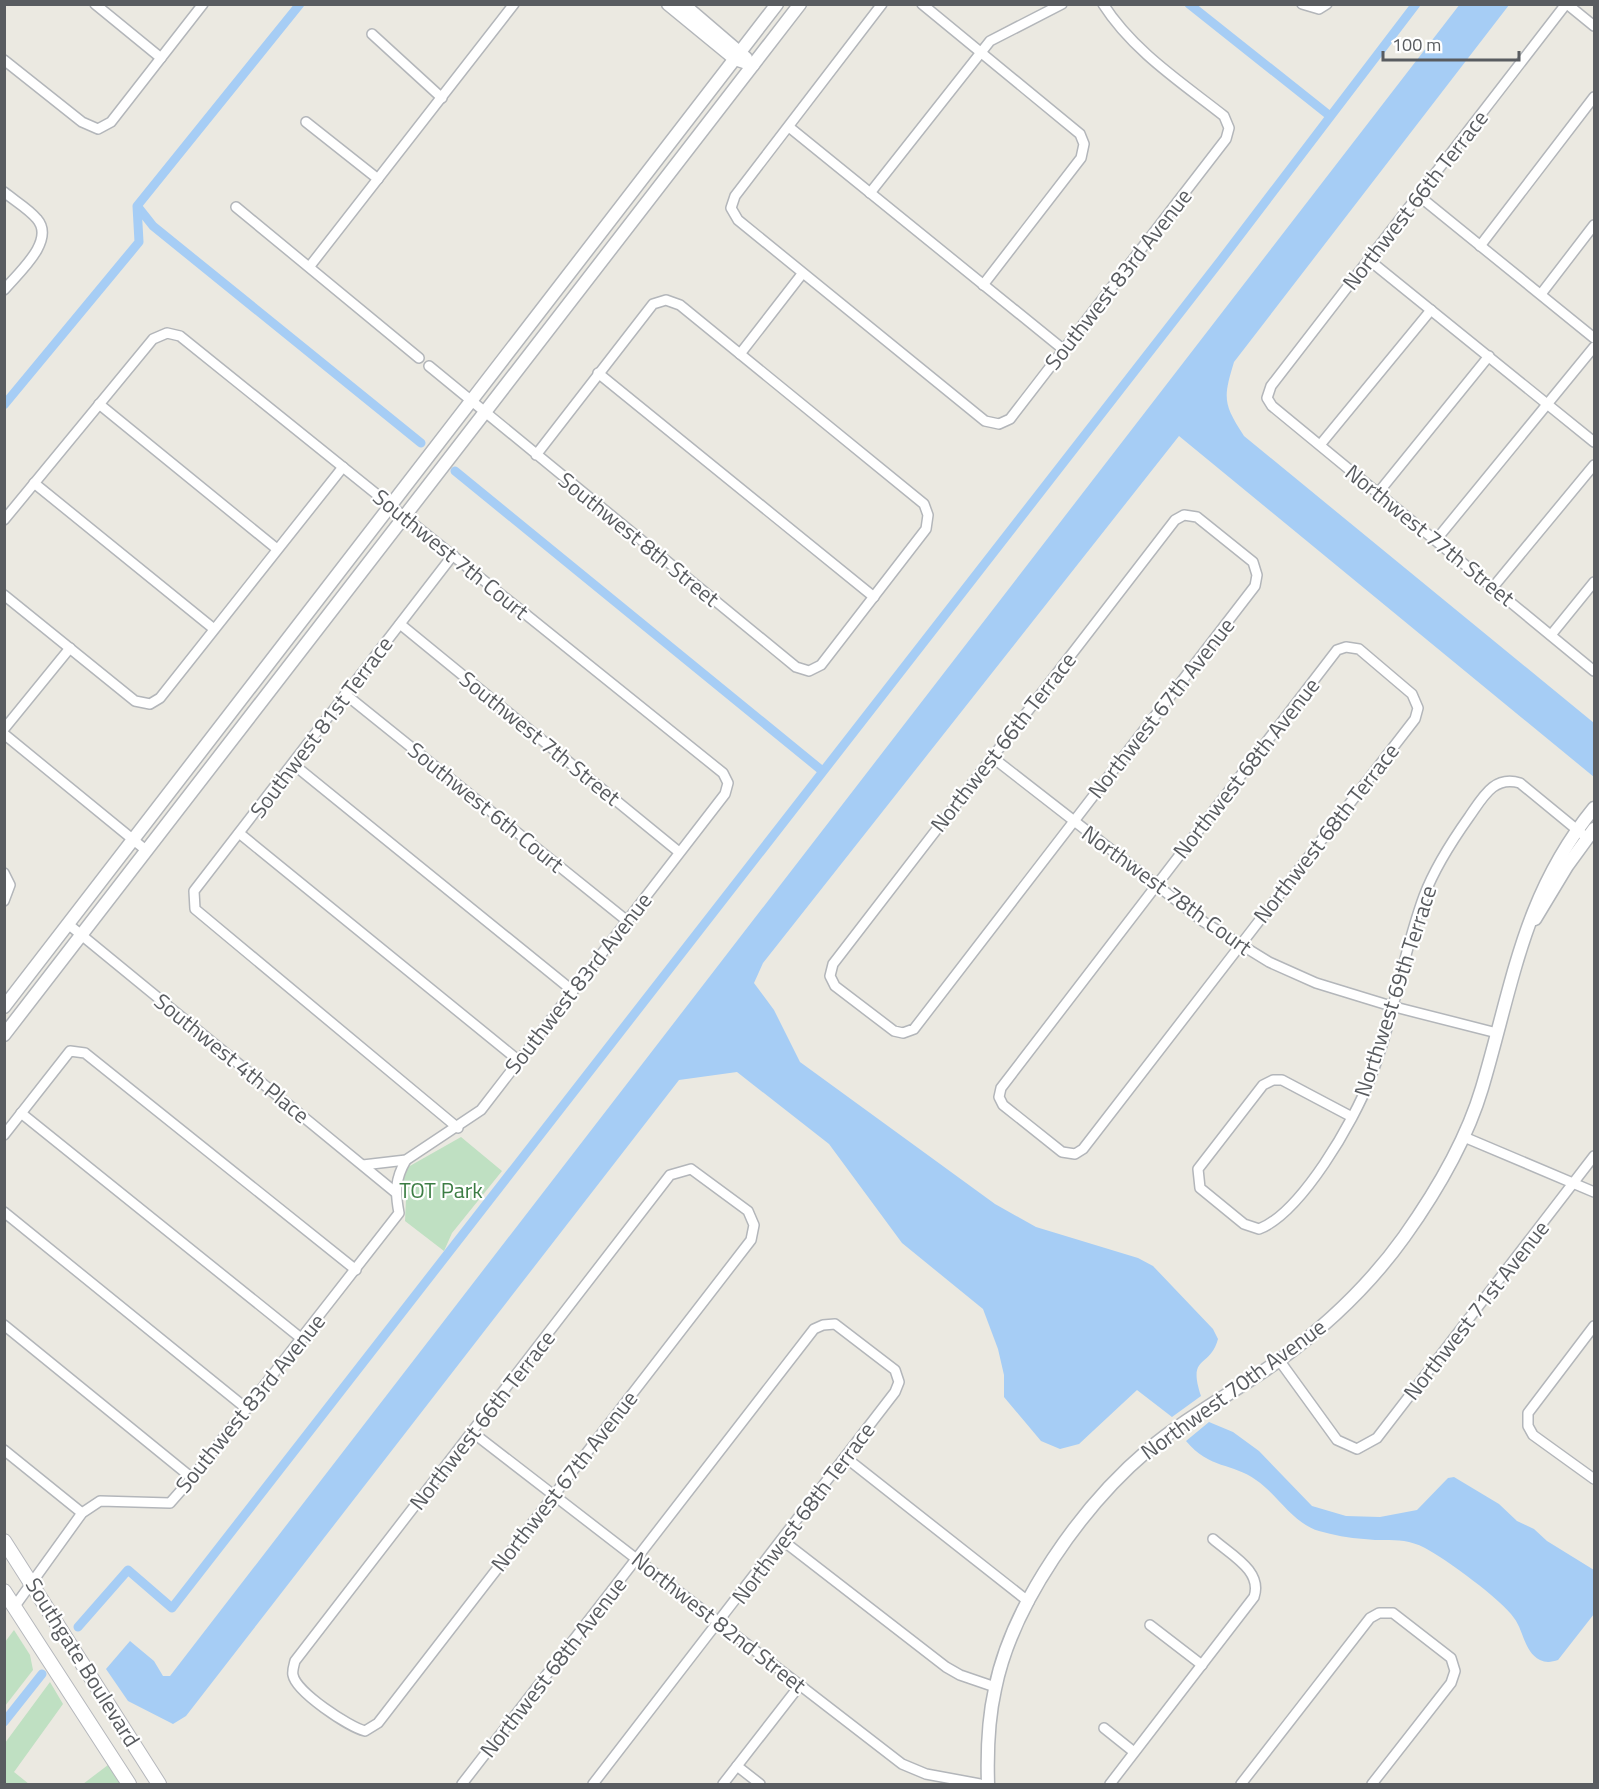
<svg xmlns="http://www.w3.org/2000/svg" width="1599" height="1789" viewBox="0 0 1599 1789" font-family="'Titillium Web',sans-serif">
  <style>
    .green { fill: #bfe0c2 }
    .water { fill: #a6cdf5 }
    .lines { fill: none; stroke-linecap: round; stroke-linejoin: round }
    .canal { stroke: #a6cdf5; stroke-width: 9 }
    .minor-casing { stroke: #b3b6ba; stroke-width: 12 }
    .tertiary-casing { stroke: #b3b6ba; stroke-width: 15 }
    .secondary-casing { stroke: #b5b7bc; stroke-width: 16 }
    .minor { stroke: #fff; stroke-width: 9 }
    .tertiary { stroke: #fff; stroke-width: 12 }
    .secondary { stroke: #fff; stroke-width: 14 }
    .labels { text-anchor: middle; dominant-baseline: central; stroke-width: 4.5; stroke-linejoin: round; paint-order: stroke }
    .street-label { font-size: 22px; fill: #595c60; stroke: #fff }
    .park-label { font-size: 22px; fill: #3c7d44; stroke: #fff }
  </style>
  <rect width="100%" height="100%" fill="#ebe9e1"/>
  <g class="green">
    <polygon points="461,1137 502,1171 452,1233 444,1251 405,1221 406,1199 400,1187 408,1167"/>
    <polygon points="14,1630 30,1655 33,1670 5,1706 5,1642"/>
    <polygon points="50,1682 63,1704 14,1772 29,1784 5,1784 5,1743"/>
    <polygon points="108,1765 121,1784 83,1784"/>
  </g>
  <g class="water">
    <path d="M 1460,4 L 1509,5 L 1234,362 C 1223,398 1223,404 1244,436 L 1594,723 L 1594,777 L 1179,436 L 763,963 L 754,983 L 774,1010 L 800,1062 L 995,1204 L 1036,1227 L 1138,1258 L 1153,1266 L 1213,1329 L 1218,1339 C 1210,1369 1187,1354 1201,1396 L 1172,1417 L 1137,1390 L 1079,1444 L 1060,1449 L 1041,1441 L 1004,1397 L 1004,1375 L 998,1349 L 983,1309 L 902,1243 L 829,1144 L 737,1072 L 679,1080 L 186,1716 L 173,1724 L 128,1701 L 106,1669 L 130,1641 L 154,1661 L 163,1676 L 170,1676 Z"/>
    <path d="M 1209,1422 L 1233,1432 L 1259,1451 L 1312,1506 L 1346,1516 L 1380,1517 L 1417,1510 L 1448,1478 L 1454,1477 L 1499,1504 L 1517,1521 L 1534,1529 L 1547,1541 L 1594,1570 L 1594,1614 L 1558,1660 C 1552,1662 1546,1663 1540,1660 C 1524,1652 1524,1631 1514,1618 C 1502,1600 1446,1559 1425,1548 C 1402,1536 1387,1542 1364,1539 C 1349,1538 1333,1535 1319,1531 C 1292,1523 1278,1495 1256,1480 C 1233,1463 1209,1469 1186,1441 Z"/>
  </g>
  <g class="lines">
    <g class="canal">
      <polyline points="1189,4 1330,116"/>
      <polyline points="138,207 153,226 421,443"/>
      <polyline points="4,405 139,242 137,206 300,4"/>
      <polyline points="455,471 820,769"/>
      <polyline points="78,1627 128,1570 172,1608 1221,260 1416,4"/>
      <polyline points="4,1722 42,1674"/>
    </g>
    <g class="minor-casing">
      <g id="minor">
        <polyline points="95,4 161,58"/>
        <path d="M 882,4 L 735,196 L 731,208 L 738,220 L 985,421 L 999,424 L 1010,419 L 1226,139 L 1229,128 L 1224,116 C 1181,82 1133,51 1103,4"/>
        <polyline points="922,4 1080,134 1084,144 1081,158 983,285"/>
        <polyline points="1302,4 1319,9 1327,4"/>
        <polyline points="1566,4 1271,386 1267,398 1272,406 1594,671"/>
        <polyline points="1567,4 1594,26"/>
        <polyline points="372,34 442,98"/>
        <polyline points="4,60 82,122 98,129 111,122 203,4"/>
        <polyline points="306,122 378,179"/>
        <polyline points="789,127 1064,350"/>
        <path d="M 4,192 C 15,201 29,209 37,219 C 56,241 18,273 4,290"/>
        <polyline points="870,193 990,41 1062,4"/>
        <polyline points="1419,196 1594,338"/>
        <polyline points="236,207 419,358"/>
        <polyline points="1480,246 1594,97"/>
        <polyline points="1369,260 1594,442"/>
        <polyline points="310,266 514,4"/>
        <polyline points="1541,294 1594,225"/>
        <polyline points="740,354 802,274"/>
        <polyline points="429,366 796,667 809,671 821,665 926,529 928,515 924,504 680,305 666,300 653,304 536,455"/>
        <polyline points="598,373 874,597"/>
        <polyline points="99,404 277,549"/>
        <polyline points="1320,445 1431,310"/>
        <polyline points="34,483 214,629"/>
        <polyline points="1378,493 1489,356"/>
        <polygon points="1184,515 1197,517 1253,562 1257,575 1255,586 914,1029 903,1033 894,1031 835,986 830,976 833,964 1175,520"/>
        <polyline points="4,520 153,339 167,333 180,336 723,773 728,783 725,794 481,1110 406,1160 363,1165"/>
        <polyline points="1436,540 1594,347"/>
        <polyline points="453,555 194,891 195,909 458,1128"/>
        <polyline points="1494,586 1594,465"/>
        <polyline points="4,595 135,701 150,704 160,698 343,467"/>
        <polyline points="400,624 679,852"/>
        <polyline points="1551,635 1594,582"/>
        <polygon points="1346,647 1359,649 1412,694 1418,708 1415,719 1083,1149 1075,1154 1062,1152 1003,1105 999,1097 1001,1088 1337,650"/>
        <polyline points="345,694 626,920"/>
        <polyline points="4,729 70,648"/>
        <polyline points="4,734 147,851"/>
        <polyline points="992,757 1204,922 1269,962 1316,983 1391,1006 1497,1033"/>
        <polyline points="293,764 573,991"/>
        <polyline points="239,833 518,1060"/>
        <polyline points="4,873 10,885 4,901"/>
        <polyline points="68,924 395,1192"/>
        <polyline points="21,1113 302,1339"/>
        <path d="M 1352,1117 L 1282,1080 L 1273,1080 L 1263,1085 L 1198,1169 L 1200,1188 L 1244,1224 L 1259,1229 C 1301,1213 1354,1121 1370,1079 C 1394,1020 1402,955 1424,896 C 1435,867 1452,841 1469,817 C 1483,797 1494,775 1520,783 L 1587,838"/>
        <polyline points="4,1135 70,1051 85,1053 356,1270"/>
        <polyline points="1464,1137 1594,1192"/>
        <path d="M 691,1169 L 748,1211 L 754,1225 L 751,1240 L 378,1723 L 365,1731 C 349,1727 296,1692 293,1675 C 292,1671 294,1665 295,1661 L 670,1175 Z"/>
        <polyline points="4,1212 247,1409"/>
        <polyline points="4,1325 192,1478"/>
        <polyline points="1594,1326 1528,1413 1528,1426 1533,1435 1594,1479"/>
        <polyline points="1279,1360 1337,1440 1357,1449 1377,1438 1594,1156"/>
        <polyline points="472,1432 902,1764 926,1774 980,1784"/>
        <polyline points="4,1450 82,1513"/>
        <polyline points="845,1457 1029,1602"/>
        <polyline points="782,1540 946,1667 960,1675 995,1687"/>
        <path d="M 15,1606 L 82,1513 L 100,1501 L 170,1503 L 192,1478 L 399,1213 C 395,1192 395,1179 406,1160"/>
        <polyline points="1150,1625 1202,1665"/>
        <polyline points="1104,1728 1134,1752"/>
        <polyline points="737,1766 760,1784"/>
        <polyline points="462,1784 814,1329 823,1325 835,1324 895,1370 899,1382 895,1392 593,1784"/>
        <polyline points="723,1784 800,1685"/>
        <path d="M 1110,1784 L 1254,1597 C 1263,1571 1231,1555 1213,1539"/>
        <polyline points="1241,1784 1370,1618 1379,1613 1393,1613 1451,1658 1455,1671 1451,1683 1372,1784"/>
      </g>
    </g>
    <g class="tertiary-casing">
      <g id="tertiary">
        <polyline points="668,4 735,59 753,65"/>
        <polyline points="683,4 746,58"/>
        <polyline points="1535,919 1567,866 1594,829"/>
        <polyline points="4,1007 777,4"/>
        <polyline points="4,1035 800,4"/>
        <path d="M 988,1784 C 987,1753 988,1720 995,1689 C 1012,1604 1082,1506 1148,1450 C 1188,1416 1238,1390 1281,1359 C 1327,1325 1371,1283 1404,1237 C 1436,1192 1466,1142 1482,1088 C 1513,984 1523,895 1594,808"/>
      </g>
    </g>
    <g class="secondary-casing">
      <g id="secondary">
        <polyline points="4,1541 159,1784"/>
        <polyline points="4,1591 129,1784"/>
      </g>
    </g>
    <use href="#minor" class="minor"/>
    <use href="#tertiary" class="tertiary"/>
    <use href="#secondary" class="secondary"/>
  </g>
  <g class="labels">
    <g class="street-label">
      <text transform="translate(1415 200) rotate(-52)">Northwest 66th Terrace</text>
      <text transform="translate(1118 279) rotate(-52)">Southwest 83rd Avenue</text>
      <text transform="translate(1430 535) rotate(39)">Northwest 77th Street</text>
      <text transform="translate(639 539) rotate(39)">Southwest 8th Street</text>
      <text transform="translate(451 554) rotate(39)">Southwest 7th Court</text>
      <text transform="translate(1161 708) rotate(-52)">Northwest 67th Avenue</text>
      <text transform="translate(321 727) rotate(-53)">Southwest 81st Terrace</text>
      <text transform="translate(540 738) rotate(39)">Southwest 7th Street</text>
      <text transform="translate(1003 742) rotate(-52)">Northwest 66th Terrace</text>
      <text transform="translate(1246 768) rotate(-52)">Northwest 68th Avenue</text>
      <text transform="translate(486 807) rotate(39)">Southwest 6th Court</text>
      <text transform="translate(1326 833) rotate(-52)">Northwest 68th Terrace</text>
      <text transform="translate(1167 890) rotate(36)">Northwest 78th Court</text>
      <text transform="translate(578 983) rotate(-52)">Southwest 83rd Avenue</text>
      <text transform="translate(1395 991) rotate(-72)">Northwest 69th Terrace</text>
      <text transform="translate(232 1058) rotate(39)">Southwest 4th Place</text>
      <text transform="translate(1476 1310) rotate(-52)">Northwest 71st Avenue</text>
      <text transform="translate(1233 1389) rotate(-36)">Northwest 70th Avenue</text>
      <text transform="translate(250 1403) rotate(-51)">Southwest 83rd Avenue</text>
      <text transform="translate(482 1420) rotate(-52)">Northwest 66th Terrace</text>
      <text transform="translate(564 1481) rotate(-52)">Northwest 67th Avenue</text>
      <text transform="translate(803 1513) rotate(-53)">Northwest 68th Terrace</text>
      <text transform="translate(719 1622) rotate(38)">Northwest 82nd Street</text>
      <text transform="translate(83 1662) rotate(58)">Southgate Boulevard</text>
      <text transform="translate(553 1667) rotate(-52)">Northwest 68th Avenue</text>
    </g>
    <g class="park-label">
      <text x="441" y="1190">TOT Park</text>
    </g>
  </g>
  <rect width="1599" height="1789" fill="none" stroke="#595c60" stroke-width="12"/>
  <path d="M1383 51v9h136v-9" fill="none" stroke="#595c60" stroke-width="3"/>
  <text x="1392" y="51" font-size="18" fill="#595c60" stroke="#ffffff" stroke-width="4.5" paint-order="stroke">100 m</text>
</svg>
